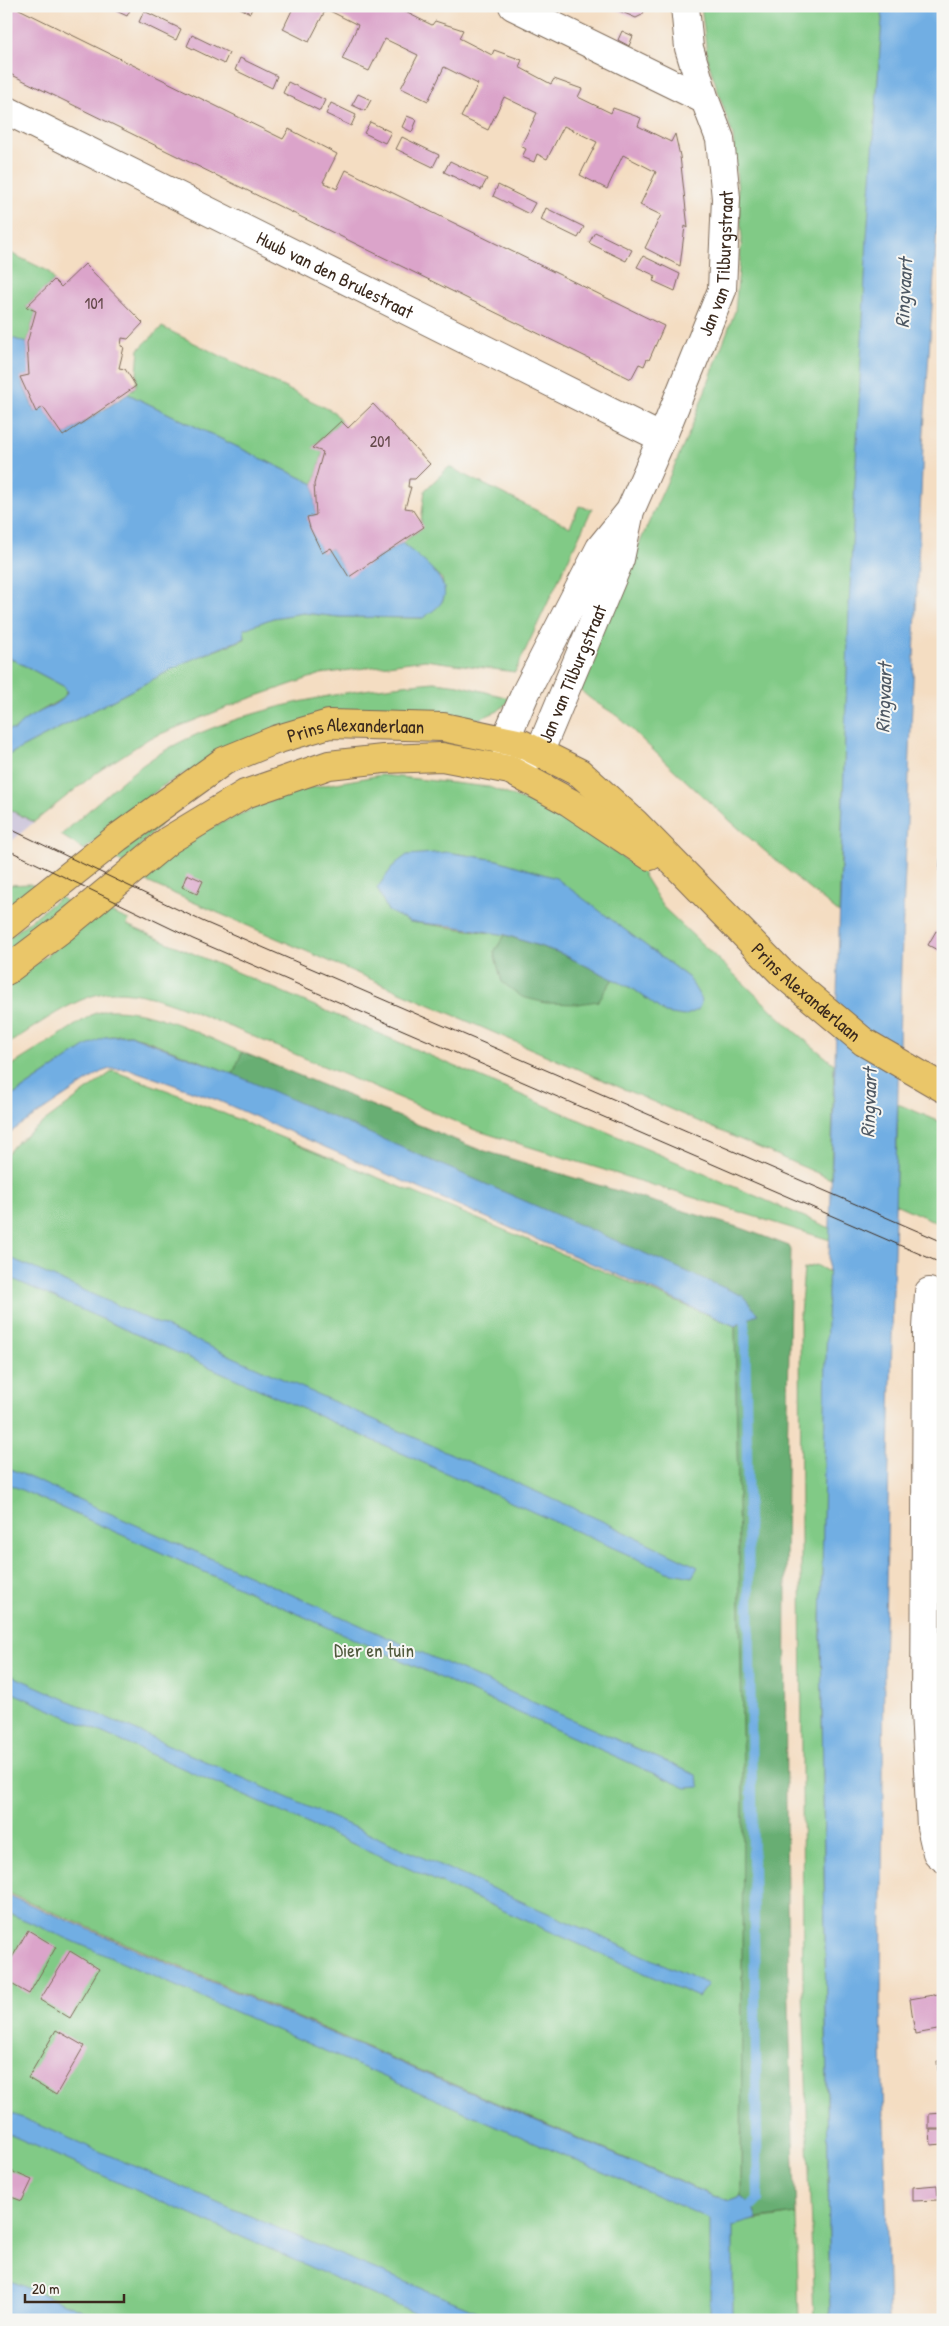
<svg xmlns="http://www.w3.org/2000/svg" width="949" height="2326" viewBox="0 0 949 2326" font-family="'Patrick Hand',sans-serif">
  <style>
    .industrial { fill: #c8c0d8 }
    .green { fill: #81ca86; stroke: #5e7a52; fill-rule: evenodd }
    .forest { fill: #68ae73; stroke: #526c48 }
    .water { fill: #71aee3; stroke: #566c80 }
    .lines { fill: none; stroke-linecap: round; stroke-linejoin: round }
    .stream { stroke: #71aee3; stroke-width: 10 }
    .building { fill: #dba4ca }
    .minor-casing { stroke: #7c6957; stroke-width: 30 }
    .major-casing { stroke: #7c6957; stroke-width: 30 }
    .minor { stroke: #fff; stroke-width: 28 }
    .major { stroke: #eac669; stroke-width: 28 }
    .tram { stroke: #3b2a1e; stroke-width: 1 }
    .labels { text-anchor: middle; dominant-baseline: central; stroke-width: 4; stroke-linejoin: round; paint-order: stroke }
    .number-label { font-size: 16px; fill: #634849 }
    .street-label { font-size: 19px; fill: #3b2a1e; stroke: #f6f6f2 }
    .park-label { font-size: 19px; fill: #505a3d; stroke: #f6f6f2 }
    .water-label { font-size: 20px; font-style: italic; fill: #4e5863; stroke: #f6f6f2 }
  </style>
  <rect width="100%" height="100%" fill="#f6f6f2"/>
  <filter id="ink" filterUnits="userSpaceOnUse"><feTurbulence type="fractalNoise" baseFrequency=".02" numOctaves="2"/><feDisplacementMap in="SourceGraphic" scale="10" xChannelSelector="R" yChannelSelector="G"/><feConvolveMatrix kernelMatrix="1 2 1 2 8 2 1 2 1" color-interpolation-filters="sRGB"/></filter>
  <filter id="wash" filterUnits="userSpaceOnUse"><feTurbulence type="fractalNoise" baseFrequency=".0096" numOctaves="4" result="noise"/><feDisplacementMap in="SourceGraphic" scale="20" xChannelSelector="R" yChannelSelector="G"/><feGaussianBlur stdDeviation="1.12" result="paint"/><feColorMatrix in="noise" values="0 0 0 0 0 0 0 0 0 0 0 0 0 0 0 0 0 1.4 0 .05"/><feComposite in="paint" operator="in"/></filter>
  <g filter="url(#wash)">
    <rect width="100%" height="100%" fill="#f4ddc2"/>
    <polygon class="industrial" points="6,808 34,822 6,846"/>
    <g class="green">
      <path d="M 701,6 L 883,6 C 862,308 849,610 839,913 C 764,852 692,789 623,721 C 608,707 588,702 576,684 L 690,431 L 735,311 L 742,238 L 733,136 L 708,61 Z"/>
      <polygon points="6,251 48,271 54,280 26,307 36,311 27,343 6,336"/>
      <polygon points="162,327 334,412 341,421 313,447 323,452 314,484 128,394 136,386 139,349"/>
      <polygon points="449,467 570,527 579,506 592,509 515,672 425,660 321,674 248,699 148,739 96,773 34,822 6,808 6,756 188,661 245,639 243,629 273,618 303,613 339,617 422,618 442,602 444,591 442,579 402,543 423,527 421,522 425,490"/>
      <polygon points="6,656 65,687 66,690 65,697 27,719 13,731 6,729"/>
      <path d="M 434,682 L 459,685 L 509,698 L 509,701 L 498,711 L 479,719 L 403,716 L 185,773 L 161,787 L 84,850 L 61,835 C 96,805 130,769 171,747 C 245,707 350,689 434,682 Z"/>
      <path d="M 381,775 L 489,787 L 569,818 L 641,871 L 664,908 L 794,1031 L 834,1064 L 831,1179 L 140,879 L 210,828 L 292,791 ZM 447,852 L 497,860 L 556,879 L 689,978 L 665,1013 L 635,990 L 613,979 L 598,1001 L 502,982 L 494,952 L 505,935 L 410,922 Z"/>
      <polygon points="165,820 123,863 111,857"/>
      <polygon points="30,884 36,887 6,911 6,885"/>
      <polygon points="60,897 72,906 6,959 6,940"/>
      <path d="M 105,910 L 129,920 L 127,925 L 830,1228 L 830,1240 L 475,1130 L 195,1012 C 169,1002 141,991 112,992 C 77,994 36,1027 6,1045 L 6,987 Z"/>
      <path d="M 106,1010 C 154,1008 199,1034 242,1052 L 233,1074 L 144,1039 L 130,1035 L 119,1035 L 105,1037 L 55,1067 L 6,1100 L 6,1069 L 93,1014 Z"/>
      <polygon points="113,1071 172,1092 735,1326 743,1780 741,2196 731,2200 713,2196 6,1892 6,1155 16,1143"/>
      <polygon points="898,1104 943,1123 943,1225 895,1204"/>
      <polygon points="816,1265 829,1272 821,1630 830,2320 814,2320 803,1991 800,1314 804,1269"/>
      <polygon points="6,1901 750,2221 796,2214 799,2320 6,2320"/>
    </g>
    <g class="forest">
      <polygon points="505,935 560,953 613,979 598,1001 578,1004 546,1003 522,997 502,982 494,952"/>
      <path d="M 242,1052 L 475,1148 L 744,1229 L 789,1246 L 791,1250 C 784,1571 782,1893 796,2214 L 757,2219 L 752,2205 L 741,2196 L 743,1780 L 735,1326 L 757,1314 L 233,1074 Z"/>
    </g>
    <g class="water">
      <polygon points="883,6 943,6 943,136 923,446 901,964 884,1668 881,2005 889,2320 830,2320 821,1630 826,1354 849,606 867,237"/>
      <path d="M 6,336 L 27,343 L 29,375 L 20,377 L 35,412 L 43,407 L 63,436 L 128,394 L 314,484 L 316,515 L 307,518 L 322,553 L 331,548 L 349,576 L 402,543 C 416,556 457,582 441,603 C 437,609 428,614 423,618 L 339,617 L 303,613 L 273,618 L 244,629 L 245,638 L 188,661 L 6,756 L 6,729 L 15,730 C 26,713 57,709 67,693 L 65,687 L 6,656 Z"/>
      <polygon points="447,852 497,860 556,878 689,978 702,1000 698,1010 684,1016 665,1013 635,990 560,953 506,935 452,926 410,922 388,911 377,888 395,864 407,855"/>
      <polygon points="130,1035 233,1074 743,1296 758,1314 735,1326 217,1100 129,1069 110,1069 101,1072 6,1135 6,1100 85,1047 105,1037"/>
      <polygon points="6,1256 600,1520 698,1567 692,1577 667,1572 6,1276"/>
      <polygon points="6,1467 696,1775 700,1787 686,1788 6,1483"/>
      <polygon points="6,1673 708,1984 698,1997 6,1690"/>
      <polygon points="6,1894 712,2196 731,2200 741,2196 752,2205 757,2219 733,2226 733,2320 710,2320 710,2219 6,1912"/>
      <polygon points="6,2111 324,2248 498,2320 430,2320 6,2133"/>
      <polygon points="6,2279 105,2320 6,2320"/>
    </g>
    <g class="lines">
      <polyline class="stream" points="745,1321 758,2199 752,2205"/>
    </g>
    <g id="blocks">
      <g class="building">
        <polygon points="6,6 13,6 283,139 289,129 337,154 323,182 337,189 346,170 664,326 649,360 647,359 644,366 639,364 631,379 6,72"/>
        <polygon points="106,6 132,6 127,16"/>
        <polygon points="236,6 253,6 250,13"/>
        <polygon points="294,6 401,6 399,9 432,25 435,21 463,30 459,38 492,55 494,50 522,60 519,67 551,84 554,79 582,89 578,97 611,113 613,108 641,118 638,126 671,142 675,134 680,156 688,228 685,226 680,266 645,248 661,215 640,205 656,172 623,155 607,189 580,175 597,142 564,126 547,159 537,154 534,162 522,157 526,149 521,146 537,113 504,97 488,130 461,117 478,84 444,67 428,101 401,88 418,55 385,39 369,71 342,59 358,25 326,9 309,42 283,29"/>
        <polygon points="608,6 645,6 645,10 642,15 636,18"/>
        <polygon points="144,11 181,29 176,40 139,22"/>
        <polygon points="622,31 633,36 629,46 618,40"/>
        <polygon points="192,35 229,53 224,64 187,46"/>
        <polygon points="240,58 277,76 272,88 235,70"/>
        <polygon points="288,82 325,100 320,111 283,93"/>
        <polygon points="358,94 371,100 365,111 352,105"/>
        <polygon points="331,103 356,115 351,126 326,114"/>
        <polygon points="407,116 417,120 412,132 402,127"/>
        <polygon points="370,122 391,132 385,143 364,133"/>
        <polygon points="402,137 439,155 433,167 396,149"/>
        <polygon points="450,161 487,179 481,190 444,172"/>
        <polygon points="498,185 535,203 529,214 493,196"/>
        <polygon points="546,208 584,227 578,238 541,220"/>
        <polygon points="595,232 632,250 626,261 589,243"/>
        <polygon points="643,256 680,274 675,291 653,281 656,276 637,267"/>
        <polygon points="85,264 143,323 128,339 122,338 121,346 124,347 119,368 125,369 136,386 63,436 43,407 36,412 20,377 29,375 27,343 36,311 26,307 54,280 61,287"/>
        <polygon points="373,404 430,464 415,479 409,479 408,487 411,487 405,508 412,509 424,527 349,577 331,548 322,553 310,528 307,517 316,515 314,484 323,452 312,448 341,421 348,428"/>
        <polygon points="941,852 943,852 943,873 939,871"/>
        <polygon points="187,874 203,881 197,894 182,887"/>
        <polygon points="936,931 943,935 943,953 928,945"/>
        <polygon points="28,1930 56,1947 29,1994 6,1981 6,1968"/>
        <polygon points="70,1951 99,1969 70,2018 40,2000"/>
        <polygon points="939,1994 943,2029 915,2034 910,1999"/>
        <polygon points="56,2030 84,2046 56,2095 28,2078"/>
        <polygon points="937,2061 943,2061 943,2083 938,2071"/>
        <polygon points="943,2113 943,2129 929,2129 929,2114"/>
        <polygon points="930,2130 943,2130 943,2144 931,2145"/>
        <polygon points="9,2170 32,2180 22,2201 6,2195 6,2177"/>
        <polygon points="937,2185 938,2200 913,2201 913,2187"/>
      </g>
    </g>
  </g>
  <g filter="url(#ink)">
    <use href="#blocks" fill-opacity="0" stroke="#7c6957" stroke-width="1"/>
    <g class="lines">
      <g class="minor-casing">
        <g id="minor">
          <polyline points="513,6 705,100"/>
          <path id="s1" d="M 6,110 L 662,438"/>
          <path id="s2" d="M 630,511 L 600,548 L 525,694 L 505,740 L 510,770 L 539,753 L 620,559 L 630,511 L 662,438 L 722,290 L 726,198 L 720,139 L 705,100 L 689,48 L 685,6"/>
          <polyline points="929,1292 927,1329 925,1711 931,1827 937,1853 943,1858"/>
        </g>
      </g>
      <g class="major-casing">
        <g id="major">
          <path id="s3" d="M 6,926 L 117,838 L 224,761 L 275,740 L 329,724 L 443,727 L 522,744 L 580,773 L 634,822 L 783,974 L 864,1042 L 943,1088"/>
          <polyline points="6,971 64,927 169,840 245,794 329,765 383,759 442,757 510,770 569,802 650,856"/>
        </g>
      </g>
      <use href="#minor" class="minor"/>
      <use href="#major" class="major"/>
      <g class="tram">
        <polyline points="6,827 202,921 943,1242"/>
        <polyline points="6,849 193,939 943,1264"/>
      </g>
    </g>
  </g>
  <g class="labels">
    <g class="number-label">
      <text x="94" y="303">101</text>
      <text x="380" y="441">201</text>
    </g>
    <g class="street-label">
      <text stroke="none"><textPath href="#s2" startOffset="850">Jan van Tilburgstraat</textPath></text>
      <text stroke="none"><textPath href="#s1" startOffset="368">Huub van den Brulestraat</textPath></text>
      <text stroke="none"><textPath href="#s2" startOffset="412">Jan van Tilburgstraat</textPath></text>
      <text stroke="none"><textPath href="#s3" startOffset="411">Prins Alexanderlaan</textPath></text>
      <text stroke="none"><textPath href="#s3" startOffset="960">Prins Alexanderlaan</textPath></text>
    </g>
    <g class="park-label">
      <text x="374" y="1650">Dier en tuin</text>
    </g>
    <g class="water-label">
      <text transform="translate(903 293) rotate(-87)">Ringvaart</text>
      <text transform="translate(883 698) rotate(-88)">Ringvaart</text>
      <text transform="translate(868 1103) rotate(-88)">Ringvaart</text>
    </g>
  </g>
  <rect width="949" height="2326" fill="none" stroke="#f6f6f2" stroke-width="25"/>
  <path d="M25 2294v8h99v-8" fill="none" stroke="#3b2a1e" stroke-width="2.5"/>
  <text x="32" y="2294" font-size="15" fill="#3b2a1e" stroke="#f6f6f2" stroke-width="4" paint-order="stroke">20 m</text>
</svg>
